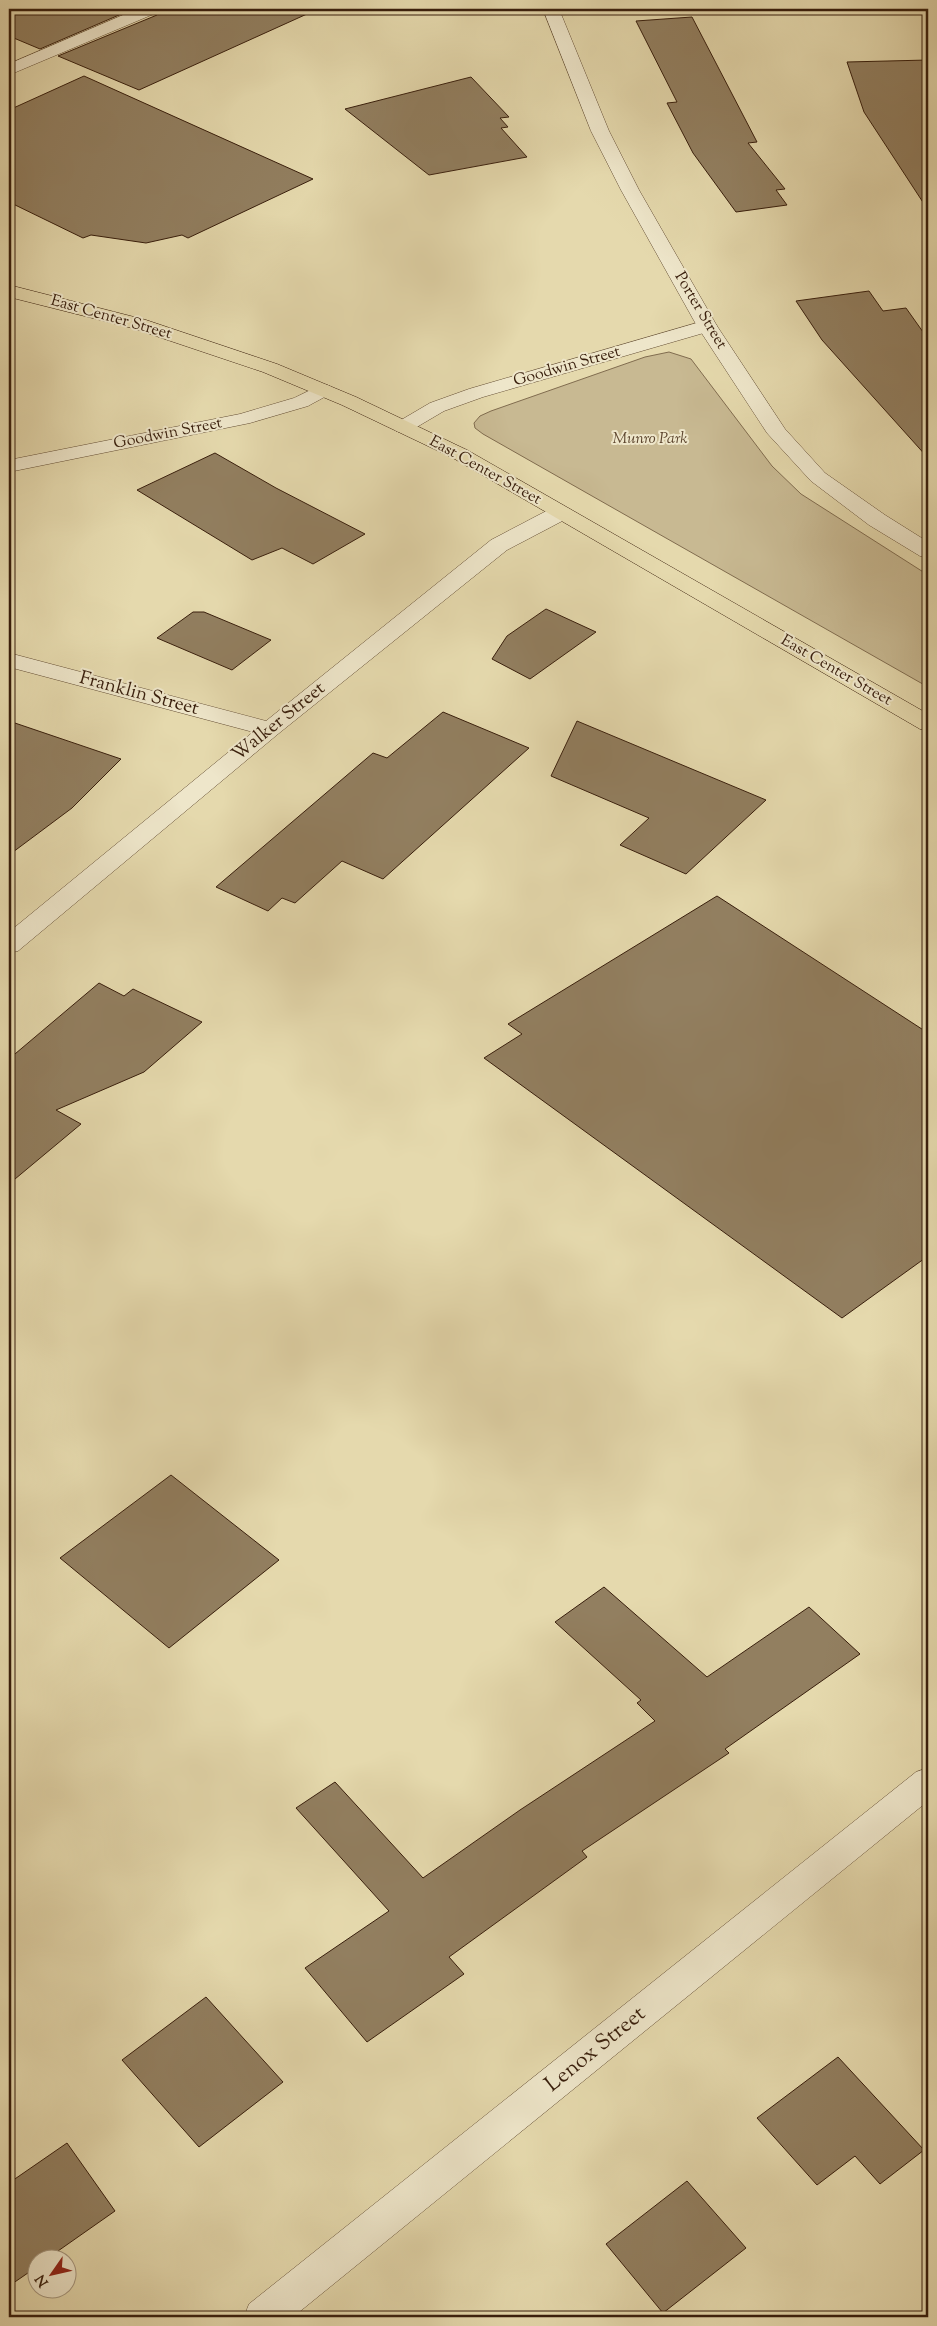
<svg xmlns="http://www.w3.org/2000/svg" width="937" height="2326" viewBox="0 0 937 2326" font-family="'Sorts Mill Goudy',serif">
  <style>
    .green { fill: #c8b992; stroke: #806c4f }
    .building { fill: #927f60; stroke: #381e0c }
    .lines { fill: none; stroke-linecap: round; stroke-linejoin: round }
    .minor-casing { stroke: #634d34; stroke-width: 1 }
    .tertiary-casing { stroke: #634d34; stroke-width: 1 }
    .primary-casing { stroke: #381e0c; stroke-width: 1 }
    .minor { fill: #eee6ca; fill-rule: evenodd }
    .tertiary { fill: #eee6ca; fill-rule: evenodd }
    .primary { fill: #e5d9ad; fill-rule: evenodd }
    .labels { text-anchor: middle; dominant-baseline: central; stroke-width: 4; stroke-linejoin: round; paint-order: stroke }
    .far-street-label { font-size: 16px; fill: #381e0c; stroke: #eee6ca }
    .far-park-label { font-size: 16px; font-style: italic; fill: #5c452e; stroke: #eee6ca }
    .street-label { font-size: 19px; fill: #381e0c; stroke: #eee6ca }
    .near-street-label { font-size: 22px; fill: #381e0c; stroke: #eee6ca }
  </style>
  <rect width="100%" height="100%" fill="#e5d9ad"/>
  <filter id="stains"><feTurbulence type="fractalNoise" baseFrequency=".004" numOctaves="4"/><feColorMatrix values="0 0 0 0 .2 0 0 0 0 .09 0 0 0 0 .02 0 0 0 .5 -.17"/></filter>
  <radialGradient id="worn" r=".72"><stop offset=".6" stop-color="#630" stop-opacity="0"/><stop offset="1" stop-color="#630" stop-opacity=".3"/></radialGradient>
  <polygon class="green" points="669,352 691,359 772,466 801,494 928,575 928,687 483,434 475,428 474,423 480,416 491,411 645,357"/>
  <g class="building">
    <polygon points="9,9 133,9 40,49 9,36"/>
    <polygon points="160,9 318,9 139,90 58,56 157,15"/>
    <polygon points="692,17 757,142 748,143 785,189 776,190 787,205 736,212 693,153 667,103 677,102 636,21"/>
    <polygon points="928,60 928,210 864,112 847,62"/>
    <polygon points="84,76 313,179 188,238 182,235 146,243 91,235 83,238 9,202 9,110"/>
    <polygon points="471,77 509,117 500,118 508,127 501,128 527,157 429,175 345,109"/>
    <polygon points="869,291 883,311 906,308 928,339 928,458 822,340 796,301"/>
    <polygon points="215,453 276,488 365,534 313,564 282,548 252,560 137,490"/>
    <polygon points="546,609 596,632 530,679 492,659 507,636"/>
    <polygon points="193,612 204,612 271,640 232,670 157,638"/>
    <polygon points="443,712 529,748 383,879 342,861 295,903 282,898 268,911 216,887 373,753 387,758"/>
    <polygon points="9,721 121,759 72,808 9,855"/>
    <polygon points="577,721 766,800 686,874 620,845 649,818 551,776"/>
    <polygon points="717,896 928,1033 928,1256 842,1318 484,1058 522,1034 508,1024"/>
    <polygon points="99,983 124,996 133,989 202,1022 144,1072 56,1110 81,1124 9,1184 9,1059"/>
    <polygon points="171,1475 279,1560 169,1648 60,1558"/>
    <polygon points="604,1587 707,1677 809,1607 860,1654 725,1749 729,1753 582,1851 587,1857 449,1957 464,1974 367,2042 305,1968 389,1911 296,1808 335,1782 423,1878 520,1810 655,1721 637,1703 641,1700 555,1622"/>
    <polygon points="206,1997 283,2082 199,2147 122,2060"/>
    <polygon points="838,2057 924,2150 880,2184 855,2156 817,2185 757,2118"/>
    <polygon points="67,2143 115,2211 48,2258 38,2258 38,2266 9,2286 9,2183"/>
    <polygon points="687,2181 746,2248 663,2313 606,2244"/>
  </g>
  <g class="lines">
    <g class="minor-casing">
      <g id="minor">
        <polygon points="137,9 158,9 156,13 9,75 9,64"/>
        <polygon points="707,320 714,322 717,326 714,330 483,397 444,411 410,431 403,433 396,431 393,427 396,423 430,403 469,389"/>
        <polygon points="323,384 330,386 333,390 330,394 308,406 250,423 9,472 9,460 240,414 294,398"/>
        <polygon points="560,507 568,508 571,513 568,518 507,550 278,734 18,951 9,953 9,932 253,732 9,667 9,653 266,721 491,540 552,508"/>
        <polygon points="928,1768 928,1801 293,2317 244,2317 249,2304 916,1772"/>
      </g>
    </g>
    <g class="tertiary-casing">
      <polygon id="tertiary" points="543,9 559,9 609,131 639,190 717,326 785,429 825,473 885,515 928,542 928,557 920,556 869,525 811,481 767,433 697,326 621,190 591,131"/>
    </g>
    <g class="primary-casing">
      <polygon id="primary" points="9,285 146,320 277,364 356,397 467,450 928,714 928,731 920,729 453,458 342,405 263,372 132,328 9,297"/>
    </g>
    <use href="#minor" class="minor"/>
    <use href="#tertiary" class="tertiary"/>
    <use href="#primary" class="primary"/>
  </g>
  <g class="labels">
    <g class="far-street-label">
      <text transform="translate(700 311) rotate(59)">Porter Street</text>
      <text transform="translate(111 318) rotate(16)">East Center Street</text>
      <text transform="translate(567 367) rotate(-16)">Goodwin Street</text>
      <text transform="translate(168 434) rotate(-11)">Goodwin Street</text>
      <text transform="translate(485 471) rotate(29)">East Center Street</text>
      <text transform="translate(836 671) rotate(30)">East Center Street</text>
    </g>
    <g class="far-park-label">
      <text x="650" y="439">Munro Park</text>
    </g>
    <g class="street-label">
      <text transform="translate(139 694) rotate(15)">Franklin Street</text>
      <text transform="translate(279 722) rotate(-39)">Walker Street</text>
    </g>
    <g class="near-street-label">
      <text transform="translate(596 2050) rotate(-39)">Lenox Street</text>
    </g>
  </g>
  <rect width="937" height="2326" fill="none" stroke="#e5d9ad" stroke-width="30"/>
  <rect x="10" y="10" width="917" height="2306" fill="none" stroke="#381e0c" stroke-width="2.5"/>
  <rect x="15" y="15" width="907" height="2296" fill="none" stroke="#381e0c"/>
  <g transform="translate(52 2274) rotate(236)"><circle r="24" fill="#eee6ca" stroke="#a5967e"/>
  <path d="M0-4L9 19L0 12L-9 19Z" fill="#8f2418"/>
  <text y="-8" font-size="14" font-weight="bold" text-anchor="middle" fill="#381e0c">N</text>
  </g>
  <rect width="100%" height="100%" filter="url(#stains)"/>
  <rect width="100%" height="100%" fill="url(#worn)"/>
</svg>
